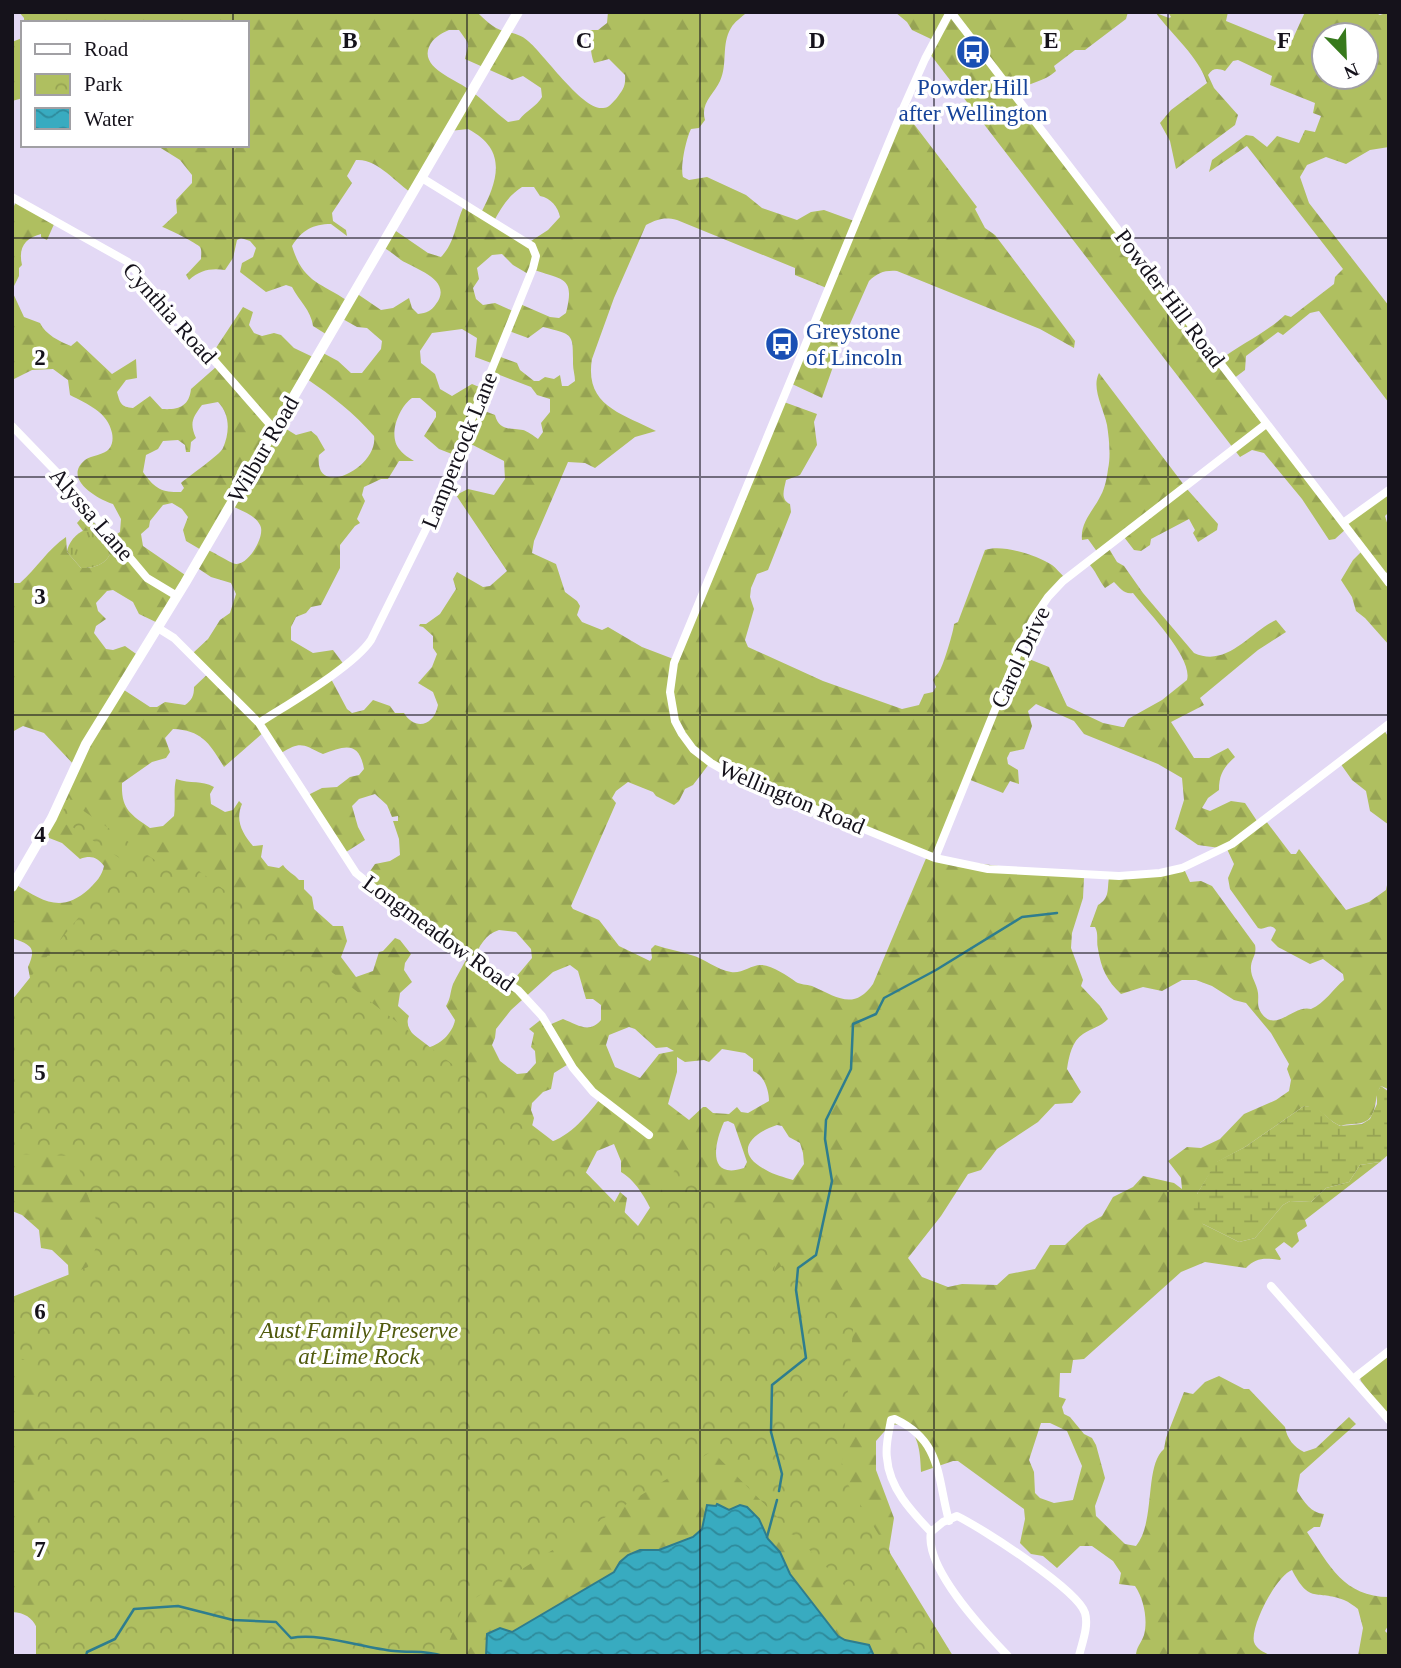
<svg xmlns="http://www.w3.org/2000/svg" width="1401" height="1668" viewBox="0 0 1401 1668" font-family="'Times New Roman',serif">
<style>
.grass{fill:url(#grass-tufts)}
.forest{fill:url(#forest-firs);fill-rule:evenodd}
.wetland{fill:url(#wetland-marsh)}
.park{fill:url(#park-crowns)}
.water{fill:url(#water-waves);stroke:#2e7d8e;stroke-width:2}
.lines{fill:none;stroke-linecap:round;stroke-linejoin:round}
.stream{stroke:#2e7d8e;stroke-width:2.5}
.street{stroke:#fff;stroke-width:8}
.secondary{stroke:#fff;stroke-width:10}
.grid{fill:none;stroke:#15121b;stroke-width:2;stroke-opacity:0.55}
.labels{text-anchor:middle;stroke-width:7;stroke-linejoin:round;paint-order:stroke}
.transit-label{font-size:23px;fill:#164399;stroke:#fff}
.street-label{font-size:23px;fill:#15121b;stroke:#fff}
.park-label{font-size:23px;font-style:italic;fill:#505a0d;stroke:#fff}
.grid-label{font-size:23px;text-anchor:middle;font-weight:bold;fill:#15121b;stroke:#fff;stroke-width:7;stroke-linejoin:round;paint-order:stroke}
</style>
<defs>
<pattern id="grass-tufts" width="24" height="20" patternUnits="userSpaceOnUse" patternTransform="scale(1.75)"><rect width="24" height="20" fill="#afbf60"/><path d="M3 7l-1-3M5 7V3M7 7l1-3M15 17l-1-3M17 17v-4M19 17l1-3" fill="none" stroke="#96a353"/></pattern>
<pattern id="forest-firs" width="22" height="20" patternUnits="userSpaceOnUse" patternTransform="scale(1.75)"><rect width="22" height="20" fill="#afbf60"/><path d="M5 1l3.5 6h-7zM16 11l3.5 6h-7z" fill="#96a353"/></pattern>
<pattern id="wetland-marsh" width="20" height="14" patternUnits="userSpaceOnUse" patternTransform="scale(1.75)"><rect width="20" height="14" fill="#afbf60"/><path d="M1 5h8M5 5V1M11 12h8M15 12V8" fill="none" stroke="#96a353"/></pattern>
<pattern id="park-crowns" width="20" height="18" patternUnits="userSpaceOnUse" patternTransform="scale(1.75)"><rect width="20" height="18" fill="#afbf60"/><path d="M2 6a3 3 0 1 1 6 0M12 15a3 3 0 1 1 6 0" fill="none" stroke="#96a353"/></pattern>
<pattern id="water-waves" width="16" height="10" patternUnits="userSpaceOnUse" patternTransform="scale(1.75)"><rect width="16" height="10" fill="#38abc0"/><path d="M0 5q4-4 8 0t8 0" fill="none" stroke="#2e8a9b"/></pattern>
</defs>
<rect width="100%" height="100%" fill="#e3d9f5"/>
<path class="grass" d="M85,530H93L111,550C109,563 94,569 81,568L67,552C68,543 76,533 85,530Z"/>
<path class="forest" d="M19,12H477C484,19 493,28 503,31C512,33 520,34 528,41C543,53 583,111 603,108C609,108 612,103 616,99C623,90 626,86 625,75L609,59L594,63C590,53 592,45 587,36L590,30H598L607,23L608,12H747C742,17 734,22 731,28C721,44 728,64 720,81C714,94 700,103 705,120L699,128L691,129C686,139 680,167 683,177L689,180L707,177L746,195L762,208L797,220L811,212L824,210L857,222L904,111L977,207L975,209L985,228L995,235L1075,341L1074,348L1040,329L897,271C885,270 877,273 869,281L841,344L822,398L792,384L829,289L795,275V268L677,220C664,217 658,219 646,225L614,298L592,359C584,406 623,414 656,431L635,437L595,468L585,463L568,462L534,541L532,553L556,564L565,592L577,601L580,606L577,615L582,622L602,630L608,627L642,647L676,660L784,402L817,414L814,422L817,445L800,475L786,480C784,490 780,499 790,504L791,512L770,565L768,570L757,574L751,588L750,597L754,609L745,640L748,647L823,681L902,709L919,705L924,694L933,692L936,687L933,680C935,676 938,674 940,670C943,666 954,630 954,624L958,622L985,550C1002,544 1037,555 1052,565C1056,568 1060,573 1064,577L1047,599L1019,655L1049,667L1067,706L1103,723L1122,727H1124L1128,719L1162,700L1187,680C1193,659 1151,615 1137,598L1133,593C1125,595 1120,588 1114,582L1105,588C1098,579 1096,571 1088,563L1098,553L1088,539L1082,540C1080,522 1094,510 1101,495C1105,488 1107,477 1108,469C1111,456 1109,438 1107,425C1104,409 1091,388 1099,373L1187,489L1218,524L1217,530L1198,542L1193,533L1195,530L1189,519L1151,539L1150,545L1141,551L1134,550L1124,537L1108,547L1117,562L1124,566L1143,593L1194,653C1227,668 1249,633 1276,620L1286,632L1258,650L1200,698L1204,705L1171,722L1194,758H1209L1228,748L1235,757C1224,767 1219,774 1219,790L1208,798L1202,808L1210,811L1231,801L1245,803L1259,824L1266,821L1291,854H1296L1299,849L1346,910L1369,902L1386,890L1389,875V1092L1388,1089L1381,1086C1373,1096 1379,1116 1364,1122C1357,1125 1348,1123 1341,1126C1324,1119 1324,1108 1304,1106L1245,1147L1217,1162L1197,1194L1203,1224L1239,1242L1255,1238L1283,1205L1290,1201L1311,1202L1326,1188L1349,1182L1360,1165L1380,1162L1305,1220L1307,1226L1297,1233L1299,1241L1292,1248L1284,1242L1275,1249L1281,1259L1280,1260C1266,1258 1256,1257 1246,1268L1205,1262L1181,1272L1084,1359L1073,1360L1071,1373H1060L1059,1397L1066,1399L1062,1407L1064,1414L1070,1417L1084,1434L1092,1438L1096,1445L1105,1478L1095,1506L1096,1516L1125,1544L1136,1546C1156,1522 1144,1466 1164,1449L1166,1438L1184,1392L1193,1394L1205,1382L1219,1376L1244,1389H1249L1285,1427C1287,1439 1294,1447 1304,1452L1316,1448L1349,1417L1356,1424L1300,1474L1297,1491C1304,1502 1311,1513 1324,1514L1320,1527H1314L1307,1532C1329,1565 1344,1597 1389,1597V1624L1385,1631L1389,1635V1656H1358L1363,1628L1358,1609C1354,1606 1349,1602 1344,1600C1316,1589 1310,1605 1292,1570C1277,1575 1250,1626 1254,1642C1256,1649 1264,1652 1271,1656H1136C1136,1647 1141,1644 1144,1635C1148,1620 1144,1599 1135,1586L1119,1584L1121,1573L1113,1561L1092,1546H1080L1057,1568L1043,1556L1031,1554L1020,1543L1025,1519L1024,1509L958,1461H953L921,1472C920,1454 920,1437 905,1424L890,1425L876,1441V1470L894,1518L889,1549L892,1560L946,1656H874L869,1645L845,1640L838,1636L790,1574L780,1552L768,1539L759,1519L747,1507L740,1505L729,1510L707,1506L702,1529L693,1537L659,1550H640L620,1562L614,1572L512,1632L500,1628L488,1633L486,1656H44C40,1635 38,1613 12,1612V1327L69,1281L68,1265L52,1250L41,1248L39,1230L22,1215L12,1211V997L26,1000L36,984L30,978L28,967C37,947 31,945 12,938V888L15,884C43,901 61,914 89,889C96,882 102,876 104,866C97,857 91,855 80,859L62,843L44,836L76,767L44,733L23,726L12,732V583H20C37,568 48,549 66,537L67,552L81,568C94,569 109,563 111,550L93,530L83,531L77,523L84,515L107,533L117,534L120,532L121,519L113,504C98,499 62,479 85,460C92,455 104,455 109,449C113,444 113,438 112,433C108,412 87,404 70,395L68,380L53,369L32,370L12,380V291L24,317L40,323C45,334 60,342 71,346L77,341L112,374L136,359L137,378L126,380L117,392C120,403 121,407 133,408L150,396L162,409C178,410 189,407 191,389L216,367L210,357L243,307L253,312L249,325L254,333L262,336L274,333L281,335L294,348L315,358L323,353L338,361L351,373H362L381,349L382,341L367,328L357,327L341,318L329,336L313,326C311,310 299,301 292,287L286,285L266,292L240,272L242,263L253,257L256,248L250,241L241,238L237,240L233,258L225,270C211,268 200,270 189,280L186,275L201,259C201,255 202,250 200,247C198,244 167,228 162,227L177,213L176,200L192,183V175L180,160L156,145H247V23H24V18ZM449,30H459C471,47 469,41 465,59L512,80L523,76L541,88L542,97C536,107 527,110 519,120L508,122C495,112 483,100 470,90C457,80 420,68 429,47C433,38 440,34 449,30ZM468,129C508,150 498,180 481,213L464,206C455,224 455,243 441,257L428,253L393,229L383,247C389,251 395,255 401,260C415,269 454,280 436,304C431,311 427,313 418,314L412,308L409,298L393,308L381,310L356,293L348,301C319,282 303,282 292,246C302,230 313,224 331,224L347,236L346,230L333,221L332,213L352,183L347,176L356,160C377,158 396,183 413,194L450,131ZM522,187H534L540,196C551,198 558,207 560,217L548,230L528,243L494,221C501,208 509,195 522,187ZM502,254L513,265L530,275L534,270C564,280 575,277 566,313L559,318L550,317L520,304L515,312L495,303L483,305L476,299L473,288L479,279L477,268L492,255ZM543,327C574,335 573,333 573,364C573,370 575,375 575,381L568,386H562L560,375L554,379L545,377L539,381H534L520,370L517,363L498,356L509,331L528,338ZM462,329L477,338L475,357L494,364L492,372L531,387L537,395L550,399V412L541,423L543,432L538,439C534,436 527,431 523,430C510,428 499,431 495,415L477,408L484,389L472,384L452,396L440,389L435,374L421,363L420,351L432,333ZM307,379C332,396 354,413 374,436C379,467 313,501 319,455L325,450L317,436L311,431L296,435L278,424ZM412,398H420L436,412V417L424,436L439,449L457,456L465,441L504,461L505,479L494,495L468,489L456,495L507,571L490,586L483,587L457,572L453,579L456,589L440,614L426,624H420L419,626L423,627L433,636V648L437,654L432,667L418,683L433,692L438,705C434,726 415,731 404,713H395L390,706L373,700L364,710L352,713L347,709L330,677L345,666L333,650L313,653L291,640V627L296,617L306,613L311,607L321,605L340,568V545L355,526L360,523L357,519L365,501L362,495L364,487L381,479H388L399,461H414C409,458 403,454 400,450C387,436 399,407 412,398ZM218,402C230,414 230,432 223,448C220,455 190,475 181,483L184,488L181,492C162,493 154,488 143,472L146,455L158,449L163,441L178,440L185,445L186,452H190L191,442L196,438C189,423 193,417 202,405ZM172,503L182,509L188,517L183,530L186,541L203,551L196,567L211,577L231,583L236,594L230,613L220,620L208,639L193,653L211,671L194,687C194,696 192,700 185,705L165,702L157,707H150L121,688L139,656L125,646L113,650L106,649L94,633L96,626L106,619L98,611L96,603L107,591L113,590L133,602L139,614L160,624L188,577L143,546L141,534L149,527L150,521L163,505ZM232,506C242,511 255,515 260,525C266,535 249,565 236,564C232,564 212,551 206,549ZM1036,704L1074,721L1084,734L1158,764L1182,778L1184,800L1175,829L1198,845L1227,849L1234,864L1228,878L1230,889L1258,928C1265,931 1270,922 1276,930L1271,940L1278,947L1310,964L1323,959L1343,974L1344,980C1333,989 1325,1003 1311,1009C1294,1004 1276,1033 1262,1014C1256,1005 1259,1002 1258,993C1257,983 1250,977 1251,966C1252,958 1257,954 1255,945L1212,886L1201,881L1190,882L1184,869L1109,877C1107,890 1110,898 1098,905L1090,927H1095C1099,934 1096,941 1098,949C1101,968 1107,981 1121,994L1143,987L1162,991L1182,980H1196L1212,986L1234,1000L1246,1003L1271,1033L1289,1064L1287,1069L1291,1080L1289,1091L1276,1100L1244,1114L1220,1139L1201,1148L1187,1147L1168,1161L1181,1178L1182,1189L1174,1183L1143,1176L1133,1187L1113,1197L1102,1216L1086,1225L1065,1245H1050L1035,1269L1009,1274L997,1285L962,1284L948,1287L922,1277L908,1258L941,1216L968,1174L981,1170L997,1149L1038,1122L1055,1104L1072,1103L1081,1092L1067,1069C1069,1056 1072,1041 1083,1034C1092,1028 1100,1027 1108,1019L1100,1006L1081,986L1083,980L1071,948L1072,933L1083,898L1084,877L936,858L968,779L1003,793L1010,781L1019,784L1018,770L1008,764L1007,758L1010,752L1024,749L1032,726L1028,711ZM173,729C202,730 210,744 224,767L264,732L281,753C301,741 302,744 323,754C344,746 359,740 364,769L359,775L350,777L337,787L322,788L308,795L343,854L365,840L358,827L352,806L359,799L375,794L387,805L392,817L398,816V821H393L399,839L400,855L390,861L375,864L366,877L467,958C462,967 457,976 453,984C450,992 451,998 446,1006L455,1020C453,1033 439,1046 426,1048C418,1038 403,1029 409,1016L398,1006L400,993L412,982L404,970L405,963L411,954L400,940L395,938L383,951L379,952L373,971L356,977L341,957L347,941L343,926H333L314,909L312,897L304,889V880H299C294,874 288,872 283,865L279,868L268,866L261,857L263,845L253,846C242,833 235,820 242,804L239,801L233,810L225,812L211,804L210,794L214,787C201,780 191,784 176,779C173,792 176,803 174,816L163,826L150,828C130,814 121,809 122,783L152,762L166,758L170,752L165,738ZM709,764L927,856L873,984C854,1011 837,997 812,986C806,984 801,985 796,982C788,976 773,966 762,965C752,964 742,974 731,972C717,970 704,958 691,955C679,951 667,949 655,945L651,949L652,958L650,961L619,946L599,920L573,909L571,906L616,803L612,798L616,791L628,782L653,792L656,796L674,805L679,801L685,789L693,785ZM499,930L516,932L531,949L532,958L511,983L473,960C479,947 485,934 499,930ZM570,965L578,971L586,999H593L601,1005V1020C589,1034 578,1025 563,1019L549,1025L543,1018L529,1029L534,1033L531,1047L535,1051L536,1063L527,1073L517,1074L500,1061L492,1045L495,1038L496,1029L511,1010L553,972ZM629,1027L635,1029L656,1048L667,1047L674,1051L659,1054L640,1078L615,1067L606,1045L609,1035ZM722,1049L745,1053L753,1059V1071C764,1075 769,1090 769,1101L748,1113L741,1112L737,1107L729,1114L713,1113L706,1107H703L689,1120L668,1104L677,1072V1057L685,1062L704,1060L709,1062ZM570,1063L600,1099C585,1118 567,1140 543,1144L531,1130L534,1118L531,1110L532,1103L543,1092L551,1089L554,1073ZM728,1121L734,1124L747,1162L744,1168C707,1180 714,1144 724,1122ZM777,1125L782,1126L789,1137L800,1143L803,1153L804,1164L793,1180C784,1177 774,1175 766,1170C733,1153 750,1134 777,1125ZM614,1144L621,1161V1172C638,1182 647,1202 656,1219L598,1250L624,1216L627,1198L620,1192L607,1216L581,1182L597,1151ZM1041,1423H1050L1067,1431L1082,1466L1073,1500L1054,1503L1040,1498L1035,1493L1034,1472L1029,1460Z
M895,12H1128L1126,19L1085,50H1075L1054,66L1056,71C1044,82 1028,83 1014,92L1219,361C1240,344 1265,334 1285,315L1291,317L1334,284L1335,277L1343,269L1247,146L1209,172L1212,160L1246,135L1253,136L1267,147L1277,136L1299,143L1305,130L1315,132L1321,116L1313,113L1315,103L1270,85L1272,76L1238,60L1233,61L1225,71C1217,68 1213,68 1208,75L1214,88L1238,115L1235,125L1176,169L1170,141L1160,123L1171,110L1207,83C1199,57 1172,35 1156,13L1169,18L1171,17L1168,12H1228L1226,21L1287,46L1290,45L1305,12H1374L1380,15L1389,12V147L1370,150L1346,164L1326,157L1307,165L1300,177L1309,203L1389,306V403L1319,311L1310,313L1283,335L1278,332L1246,356L1245,370L1233,379L1342,522L1389,489V512L1385,516L1389,529V571L1383,575L1389,583V645L1365,618L1356,611L1352,597L1341,580L1353,560L1363,550L1346,529L1335,539L1329,540L1302,499L1264,453L1252,450L1240,457L930,54L931,39L912,30L907,22ZM1324,35H1366V77H1324Z
M23,35V98L12,101V42L22,38Z
M16,202L55,222L47,240L41,237V234C25,238 18,248 22,265L19,268V276L12,290V210Z
M1384,730L1389,738V825L1370,811L1366,791L1352,780L1340,763Z
M1389,1349V1418L1361,1381L1359,1375Z"/>
<path class="wetland" d="M1381,1086L1389,1092V1154L1380,1162L1360,1165L1349,1182L1326,1188L1311,1202L1290,1201L1283,1205L1255,1238L1239,1242L1203,1224L1194,1211L1193,1202L1197,1194L1216,1162L1245,1147L1304,1106L1316,1107L1333,1122L1340,1126L1362,1124L1370,1119L1377,1104V1092Z"/>
<path class="park" d="M69,797L72,803L181,878L191,865L219,886L562,1148L638,1226L680,1162L777,1249L774,1272L790,1259L854,1318L841,1473L953,1656H914L712,1451L464,1605L443,1656H36V1366L17,1356L12,1337V1297L88,1267L101,1235L75,1156L12,1154V1000L124,861L71,826L62,823L57,825Z"/>
<path class="water" d="M717,1504L729,1510L740,1505L747,1507L759,1519L768,1539L780,1552L790,1574L838,1636L845,1640L869,1645L874,1656H486L487,1634L500,1628L512,1632L614,1572L620,1562L628,1555L640,1550H659L693,1537L702,1529L707,1505L716,1506Z"/>
<g class="lines">
<path class="stream" d="M779,1491L782,1474L771,1432L772,1385L806,1358L796,1290L798,1268L816,1255L832,1181L825,1139L826,1120L851,1069L853,1024L876,1014L884,998L936,970L1022,917L1057,913
M767,1537L777,1500
M86,1656L87,1652L115,1639L134,1609L178,1606L233,1620L276,1622L291,1638C320,1632 363,1648 394,1651C412,1653 425,1650 443,1656"/>
<path class="street" d="M950,12L925,59L901,113L674,663L670,692L675,721L682,734L693,749L711,763L734,776L935,858L988,869L1119,876L1160,873L1182,868L1232,844L1389,724
M951,12L1389,583
M12,197L128,262L274,429
M12,426L68,484L147,578L177,596
M1343,523L1389,490
M158,628L174,638L259,723L356,873L427,931L518,990L542,1016L573,1068L593,1092L649,1135
M259,723C288,704 353,667 371,640L430,521L533,268L536,256L532,246L422,178
M935,858L1024,638L1033,619L1048,597L1063,581L1266,424
M1271,1286L1389,1420
M1353,1379L1389,1351
M931,1532C912,1512 889,1488 887,1458C885,1446 889,1432 891,1420L895,1419C942,1441 937,1477 949,1521
M1008,1656C984,1631 924,1568 931,1532L943,1522L957,1516C982,1528 1078,1590 1085,1613C1089,1626 1082,1643 1079,1656"/>
<path class="secondary" d="M12,887L52,818L86,744L185,583L518,12"/>
</g>
<path class="grid" d="M233,12V23M467,12V1656M700,12V1656M934,12V1656M1168,12V1656M233,145V1656M12,238H1389M12,477H1389M12,715H1389M12,953H1389M12,1191H1389M12,1430H1389"/>
<defs>
<g id="bus-disc" transform="scale(1.75)"><circle r="9.5" fill="#1a4fb4" stroke="#fff"/><path d="M-5-6H5V4H4V6H2V4H-2V6H-4V4H-5ZM-3.5-4V0h7V-4ZM-3.5 1.2v1.5H-2V1.2ZM2 1.2v1.5H3.5V1.2Z" fill="#fff"/></g>
</defs>
<g fill-rule="evenodd">
<use href="#bus-disc" x="973" y="52"/>
<use href="#bus-disc" x="782" y="344"/>
</g>
<g class="labels">
<g class="transit-label">
<text x="973" y="95">Powder Hill<tspan x="973" dy="26">after Wellington</tspan></text>
<text x="806" y="339" text-anchor="start">Greystone<tspan x="806" dy="26">of Lincoln</tspan></text>
</g>
<g class="street-label">
<text transform="translate(1170 298) rotate(53)" y="8">Powder Hill Road</text>
<text transform="translate(170 313) rotate(48)" y="8">Cynthia Road</text>
<text transform="translate(263 449) rotate(-60)" y="8">Wilbur Road</text>
<text transform="translate(459 450) rotate(-68)" y="8">Lampercock Lane</text>
<text transform="translate(92 514) rotate(49)" y="8">Alyssa Lane</text>
<text transform="translate(1020 657) rotate(-65)" y="8">Carol Drive</text>
<text transform="translate(792 797) rotate(23)" y="8">Wellington Road</text>
<text transform="translate(439 933) rotate(36)" y="8">Longmeadow Road</text>
</g>
<g class="park-label">
<text x="359" y="1338">Aust Family Preserve<tspan x="359" dy="26">at Lime Rock</tspan></text>
</g>
</g>
<g class="grid-label">
<text x="350" y="48">B</text>
<text x="584" y="48">C</text>
<text x="817" y="48">D</text>
<text x="1051" y="48">E</text>
<text x="1284" y="48">F</text>
<text x="40" y="365">2</text>
<text x="40" y="604">3</text>
<text x="40" y="842">4</text>
<text x="40" y="1080">5</text>
<text x="40" y="1319">6</text>
<text x="40" y="1557">7</text>
</g>
<rect width="1401" height="1668" fill="none" stroke="#15121b" stroke-width="28"/>
<rect x="21" y="21" width="228" height="126" fill="#ffffff" stroke="#a1a0a4" stroke-width="2"/>
<rect x="35" y="44" width="35" height="10" fill="#ffffff" stroke="#a1a0a4" stroke-width="2"/>
<text x="84" y="56" font-size="21" fill="#15121b">Road</text>
<rect x="35" y="74" width="35" height="21" fill="url(#park-crowns)" stroke="#a1a0a4" stroke-width="2"/>
<text x="84" y="91" font-size="21" fill="#15121b">Park</text>
<rect x="35" y="108" width="35" height="21" fill="url(#water-waves)" stroke="#a1a0a4" stroke-width="2"/>
<text x="84" y="126" font-size="21" fill="#15121b">Water</text>
<g transform="translate(1345 56) rotate(157)"><circle r="33" fill="#ffffff" stroke="#a1a0a4" stroke-width="2"/>
<path d="M0-5L12 26L0 18L-12 26Z" fill="#377a1c"/>
<text y="-10" font-size="19" font-weight="bold" text-anchor="middle" fill="#15121b">N</text>
</g>
</svg>
